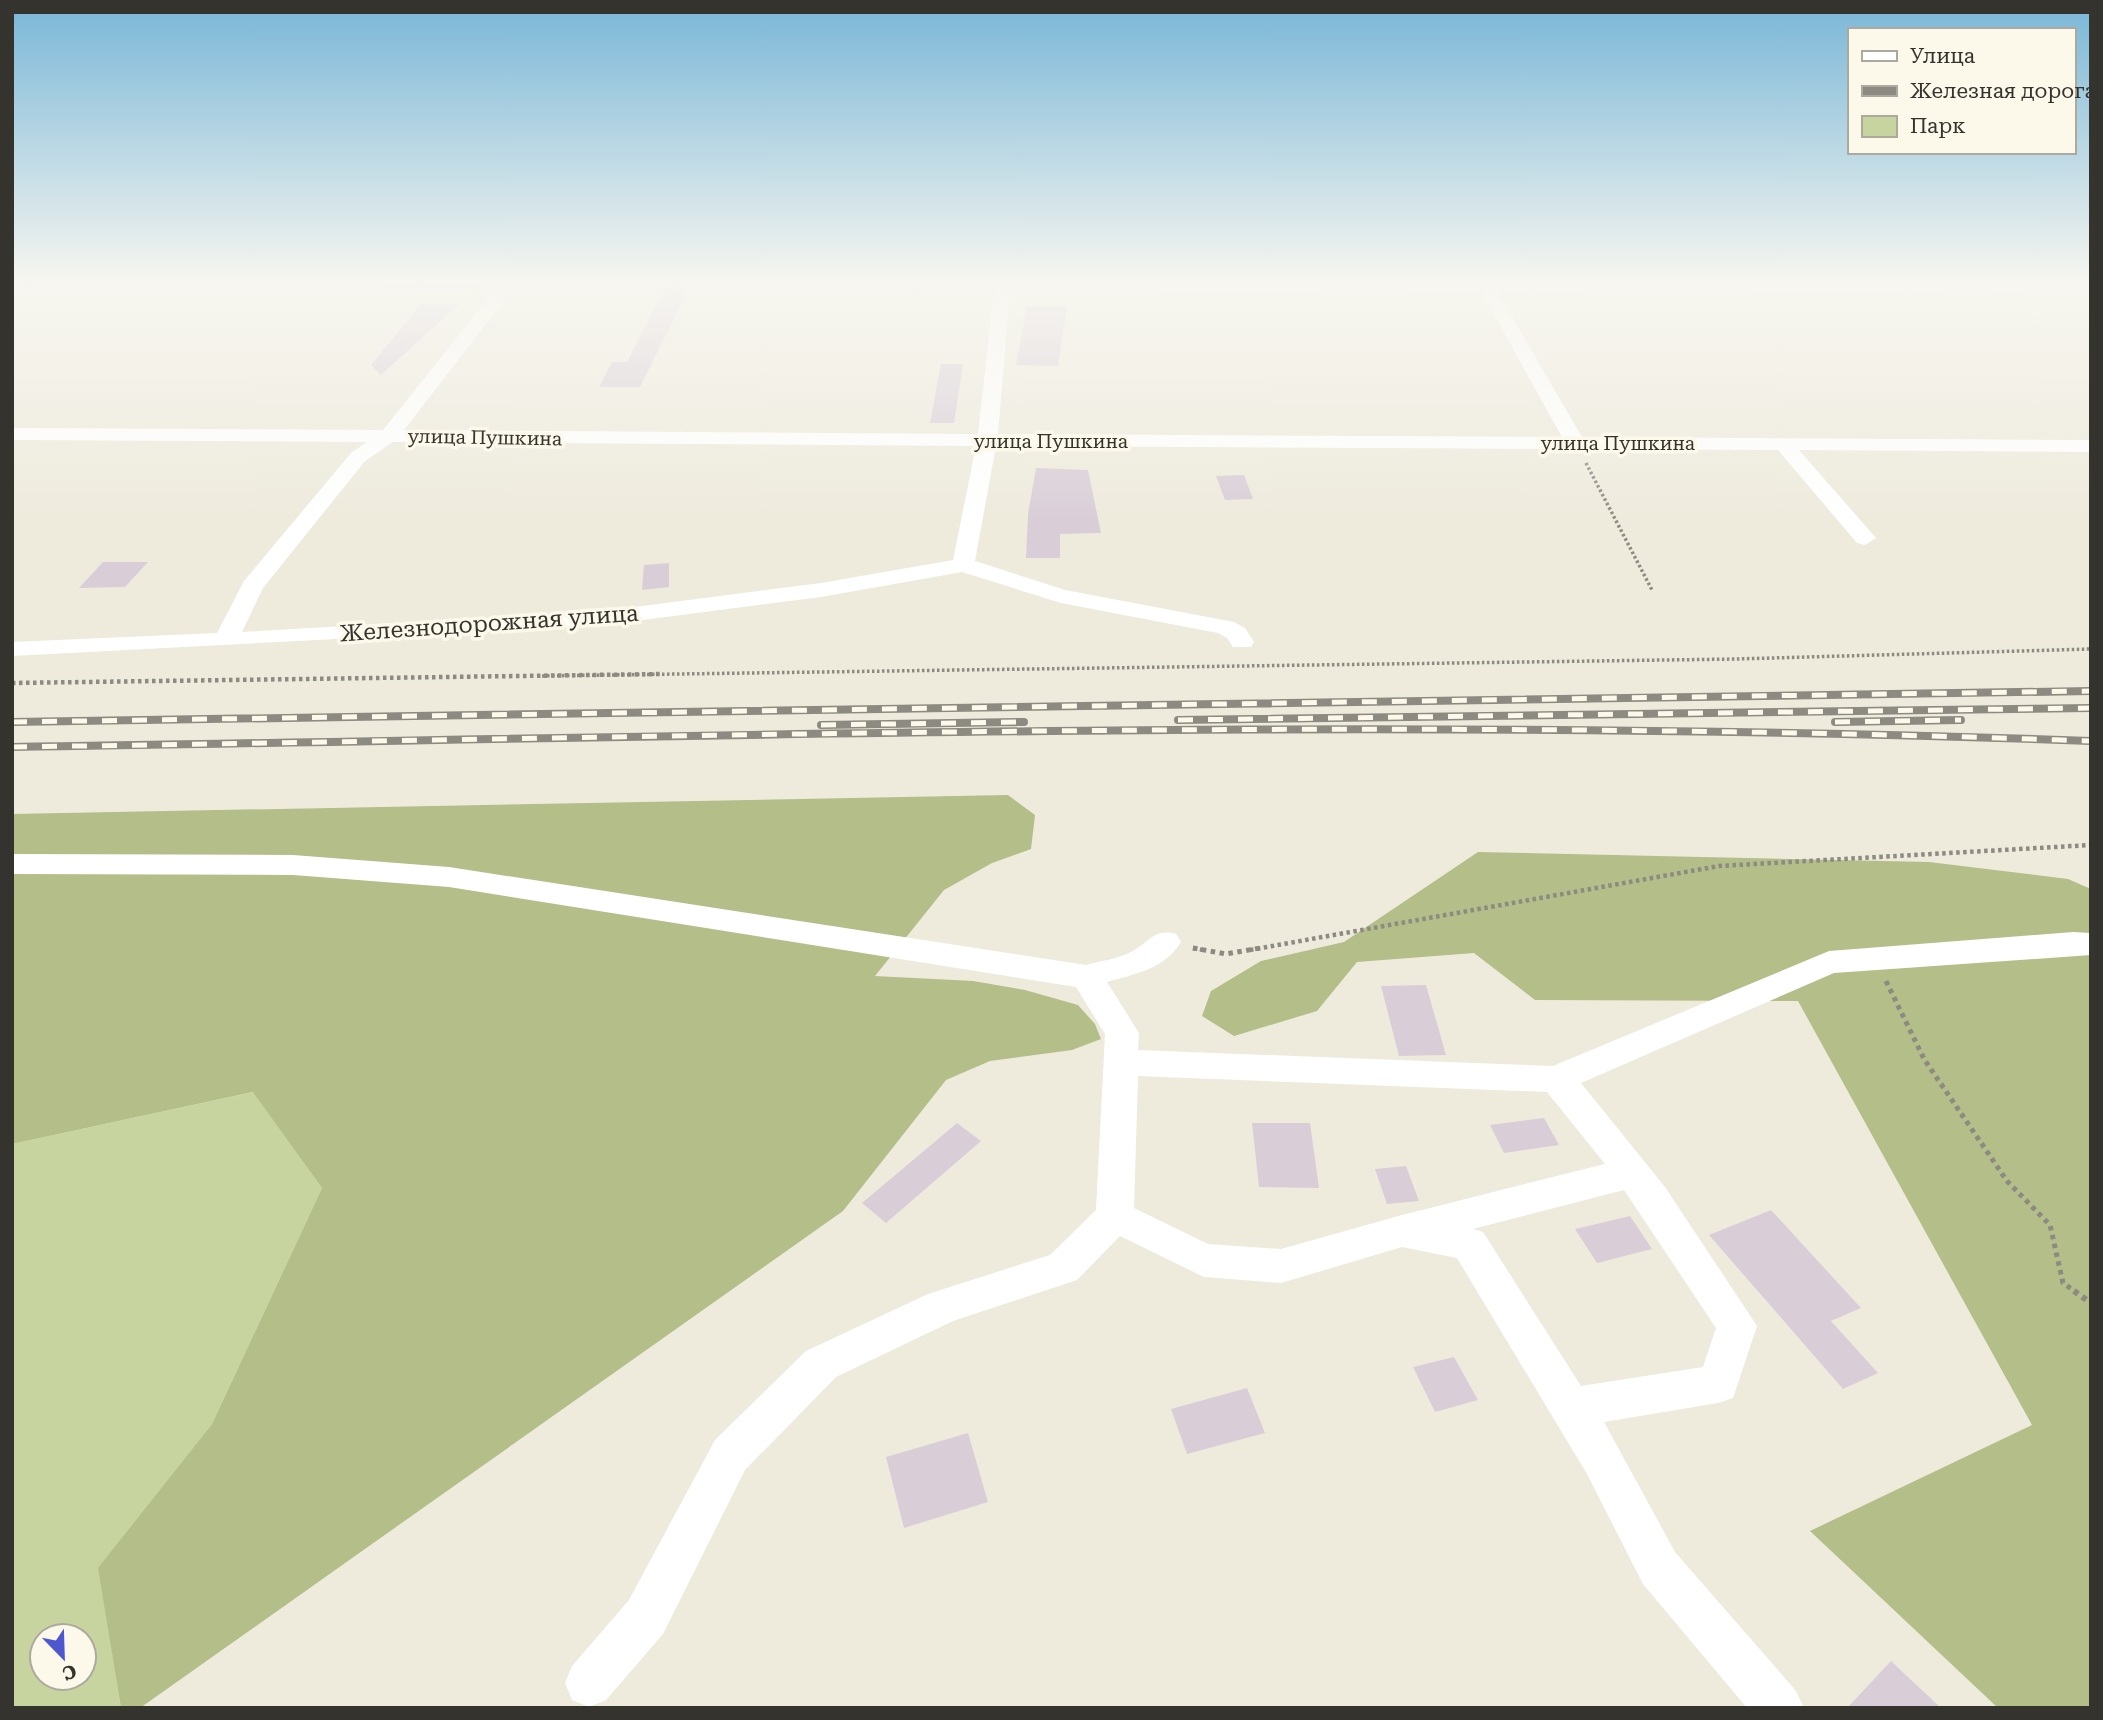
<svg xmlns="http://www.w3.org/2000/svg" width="2103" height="1720" viewBox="0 0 2103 1720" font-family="'Roboto Serif',serif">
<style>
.green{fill:#c8d49f;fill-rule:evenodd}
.forest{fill:#b3be89}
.building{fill:#d9ced8}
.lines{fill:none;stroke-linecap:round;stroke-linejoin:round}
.path-far4{stroke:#8c8a81;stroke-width:2.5;stroke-dasharray:2 2;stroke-linecap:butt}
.path-far3{stroke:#8c8a81;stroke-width:3.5;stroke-dasharray:2.5 2.5;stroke-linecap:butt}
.path-far2{stroke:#8c8a81;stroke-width:4.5;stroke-dasharray:3.5 3.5;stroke-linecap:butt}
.path-far1{stroke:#8c8a81;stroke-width:5;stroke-dasharray:4.5 4.5;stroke-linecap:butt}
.path{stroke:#8c8a81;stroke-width:6;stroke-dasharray:5 5;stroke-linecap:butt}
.minor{fill:#fff;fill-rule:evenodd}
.rail-casing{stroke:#8c8a81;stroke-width:8}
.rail{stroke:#fcf8ea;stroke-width:5;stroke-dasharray:15;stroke-linecap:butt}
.labels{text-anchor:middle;stroke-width:7;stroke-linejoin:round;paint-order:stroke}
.far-street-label{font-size:19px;fill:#34332e;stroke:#fcf8ea}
.street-label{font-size:23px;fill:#34332e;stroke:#fcf8ea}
</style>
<rect width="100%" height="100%" fill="#eeebdd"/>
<path class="green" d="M254,1092L322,1188L212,1424L99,1568L121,1708H12V1144ZM42,1636H84V1678H42Z"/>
<path class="forest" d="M1008,795L1035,815L1031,849L992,863L944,890L875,976L973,981L1025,990L1078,1005L1095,1024L1101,1039L1072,1050L990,1061L946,1080L843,1211L140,1708H121L98,1568L212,1424L322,1188L253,1092L12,1144V814Z
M1478,852L1929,862L2068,879L2091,889V1708H1998L1810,1531L2032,1425L1798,1001L1535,1000L1474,953L1357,962L1317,1011L1234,1036L1202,1016L1211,991L1261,961L1344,942Z"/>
<path class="building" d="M669,280H677L689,288L640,387H599L612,362H627Z
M421,304H459L381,375L371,365Z
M1027,306H1067L1058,366L1016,365Z
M941,364H963L954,423H930Z
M1036,468L1088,470L1101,533L1060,534V558H1026L1028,514Z
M1244,475L1253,499L1225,500L1216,476Z
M103,562H148L125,587L79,588Z
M669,563V587L642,590L644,565Z
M1426,985L1446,1055L1399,1056L1381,986Z
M1544,1118L1559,1145L1504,1153L1490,1125Z
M957,1123L981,1141L886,1223L862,1203Z
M1252,1123H1310L1319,1188L1259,1187Z
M1406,1166L1419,1201L1387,1204L1375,1169Z
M1771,1210L1861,1308L1831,1321L1878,1373L1843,1389L1709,1235Z
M1630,1216L1652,1249L1597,1263L1575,1229Z
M1454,1357L1478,1400L1435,1412L1413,1367Z
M1247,1388L1265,1433L1187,1454L1171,1409Z
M968,1433L988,1502L904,1528L886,1457Z
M1891,1661L1941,1708H1847Z"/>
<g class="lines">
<path class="path-far4" d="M12,285L118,283L478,287"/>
<path class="path-far3" d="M1586,463L1652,590
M537,676L1736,659L2091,649"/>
<path class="path-far2" d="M12,683L663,674
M1193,948L1203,950
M1250,950L1719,866L2091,845"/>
<path class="path-far1" d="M1193,948L1226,954L1260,948
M1886,981L1924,1059L2007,1181L2050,1225L2063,1283L2076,1292"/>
<path class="path" d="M2074,1291L2091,1303"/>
<path class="minor" d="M503,280H520L404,430L978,434L994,290L688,285L680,280L2091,283V293L1497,291L1582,437L2091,440V452L1799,450L1876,538L1865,545L1857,543L1778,450L996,446L975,561L1065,590L1234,622L1245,628L1254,642L1251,647H1233L1227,638L1218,633L1061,603L962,572L821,597L604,625L12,656V642L217,633L244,581L351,453L367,442L12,440V428L383,430ZM1010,290L1481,291L1562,437L998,434ZM393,442L976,446L953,560L821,583L604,611L242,632L263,588L365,461Z
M12,854L293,855L449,867L1086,965C1100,961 1117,959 1131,952C1149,943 1153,928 1176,934L1181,942C1165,969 1134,974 1107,982L1139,1033L1138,1050L1553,1066L1829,951L2073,932L2091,933V955L1834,973L1581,1083L1665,1187L1757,1326L1733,1398L1718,1403L1604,1422L1675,1552L1796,1691L1804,1708H1747L1643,1584L1587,1474L1457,1258L1402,1247L1281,1283L1204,1277L1120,1236L1077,1280L953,1321L836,1377L745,1470L663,1634L606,1700L589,1707L572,1700L565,1683L572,1666L629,1600L715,1440L806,1351L928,1294L1050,1255L1096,1210L1105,1034L1076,987L449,887L293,875L12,874ZM1138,1076L1547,1092L1605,1164L1402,1215L1281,1249L1208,1244L1134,1208ZM1624,1190L1716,1328L1703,1367L1581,1386L1483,1232L1473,1229Z"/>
<g class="rail-casing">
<path id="rail" d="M1178,720L2091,708
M12,722L2091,691
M1835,722L1961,720
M821,725L1024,722
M12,747C705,737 1399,716 2091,741"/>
</g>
<use href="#rail" class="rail"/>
</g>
<linearGradient id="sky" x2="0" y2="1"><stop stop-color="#78b6d7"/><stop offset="0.54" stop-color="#f7f6f0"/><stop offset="1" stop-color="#f7f6f0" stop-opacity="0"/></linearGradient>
<rect width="2103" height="521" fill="url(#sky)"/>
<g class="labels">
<g class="far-street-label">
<text transform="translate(485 437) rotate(1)" y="7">улица Пушкина</text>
<text x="1051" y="448">улица Пушкина</text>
<text x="1618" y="450">улица Пушкина</text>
</g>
<g class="street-label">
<text transform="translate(489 623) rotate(-4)" y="8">Железнодорожная улица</text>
</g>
</g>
<rect width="2103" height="1720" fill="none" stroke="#34332e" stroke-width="28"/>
<rect x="1848" y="28" width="228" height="126" fill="#fcf8ea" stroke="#aca99f" stroke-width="2"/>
<rect x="1862" y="51" width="35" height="10" fill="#ffffff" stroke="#aca99f" stroke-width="2"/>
<text x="1910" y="63" font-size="21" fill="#34332e">Улица</text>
<rect x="1862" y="86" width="35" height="10" fill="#8c8a81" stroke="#aca99f" stroke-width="2"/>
<text x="1910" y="98" font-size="21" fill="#34332e">Железная дорога</text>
<rect x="1862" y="116" width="35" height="21" fill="#c8d49f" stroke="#aca99f" stroke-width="2"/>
<text x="1910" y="133" font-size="21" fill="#34332e">Парк</text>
<g transform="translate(63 1657) rotate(157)"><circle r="33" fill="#fcf8ea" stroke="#aca99f" stroke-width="2"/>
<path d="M0-5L12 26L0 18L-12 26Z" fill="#4e58ce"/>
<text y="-10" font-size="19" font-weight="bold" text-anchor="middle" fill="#34332e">С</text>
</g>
</svg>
